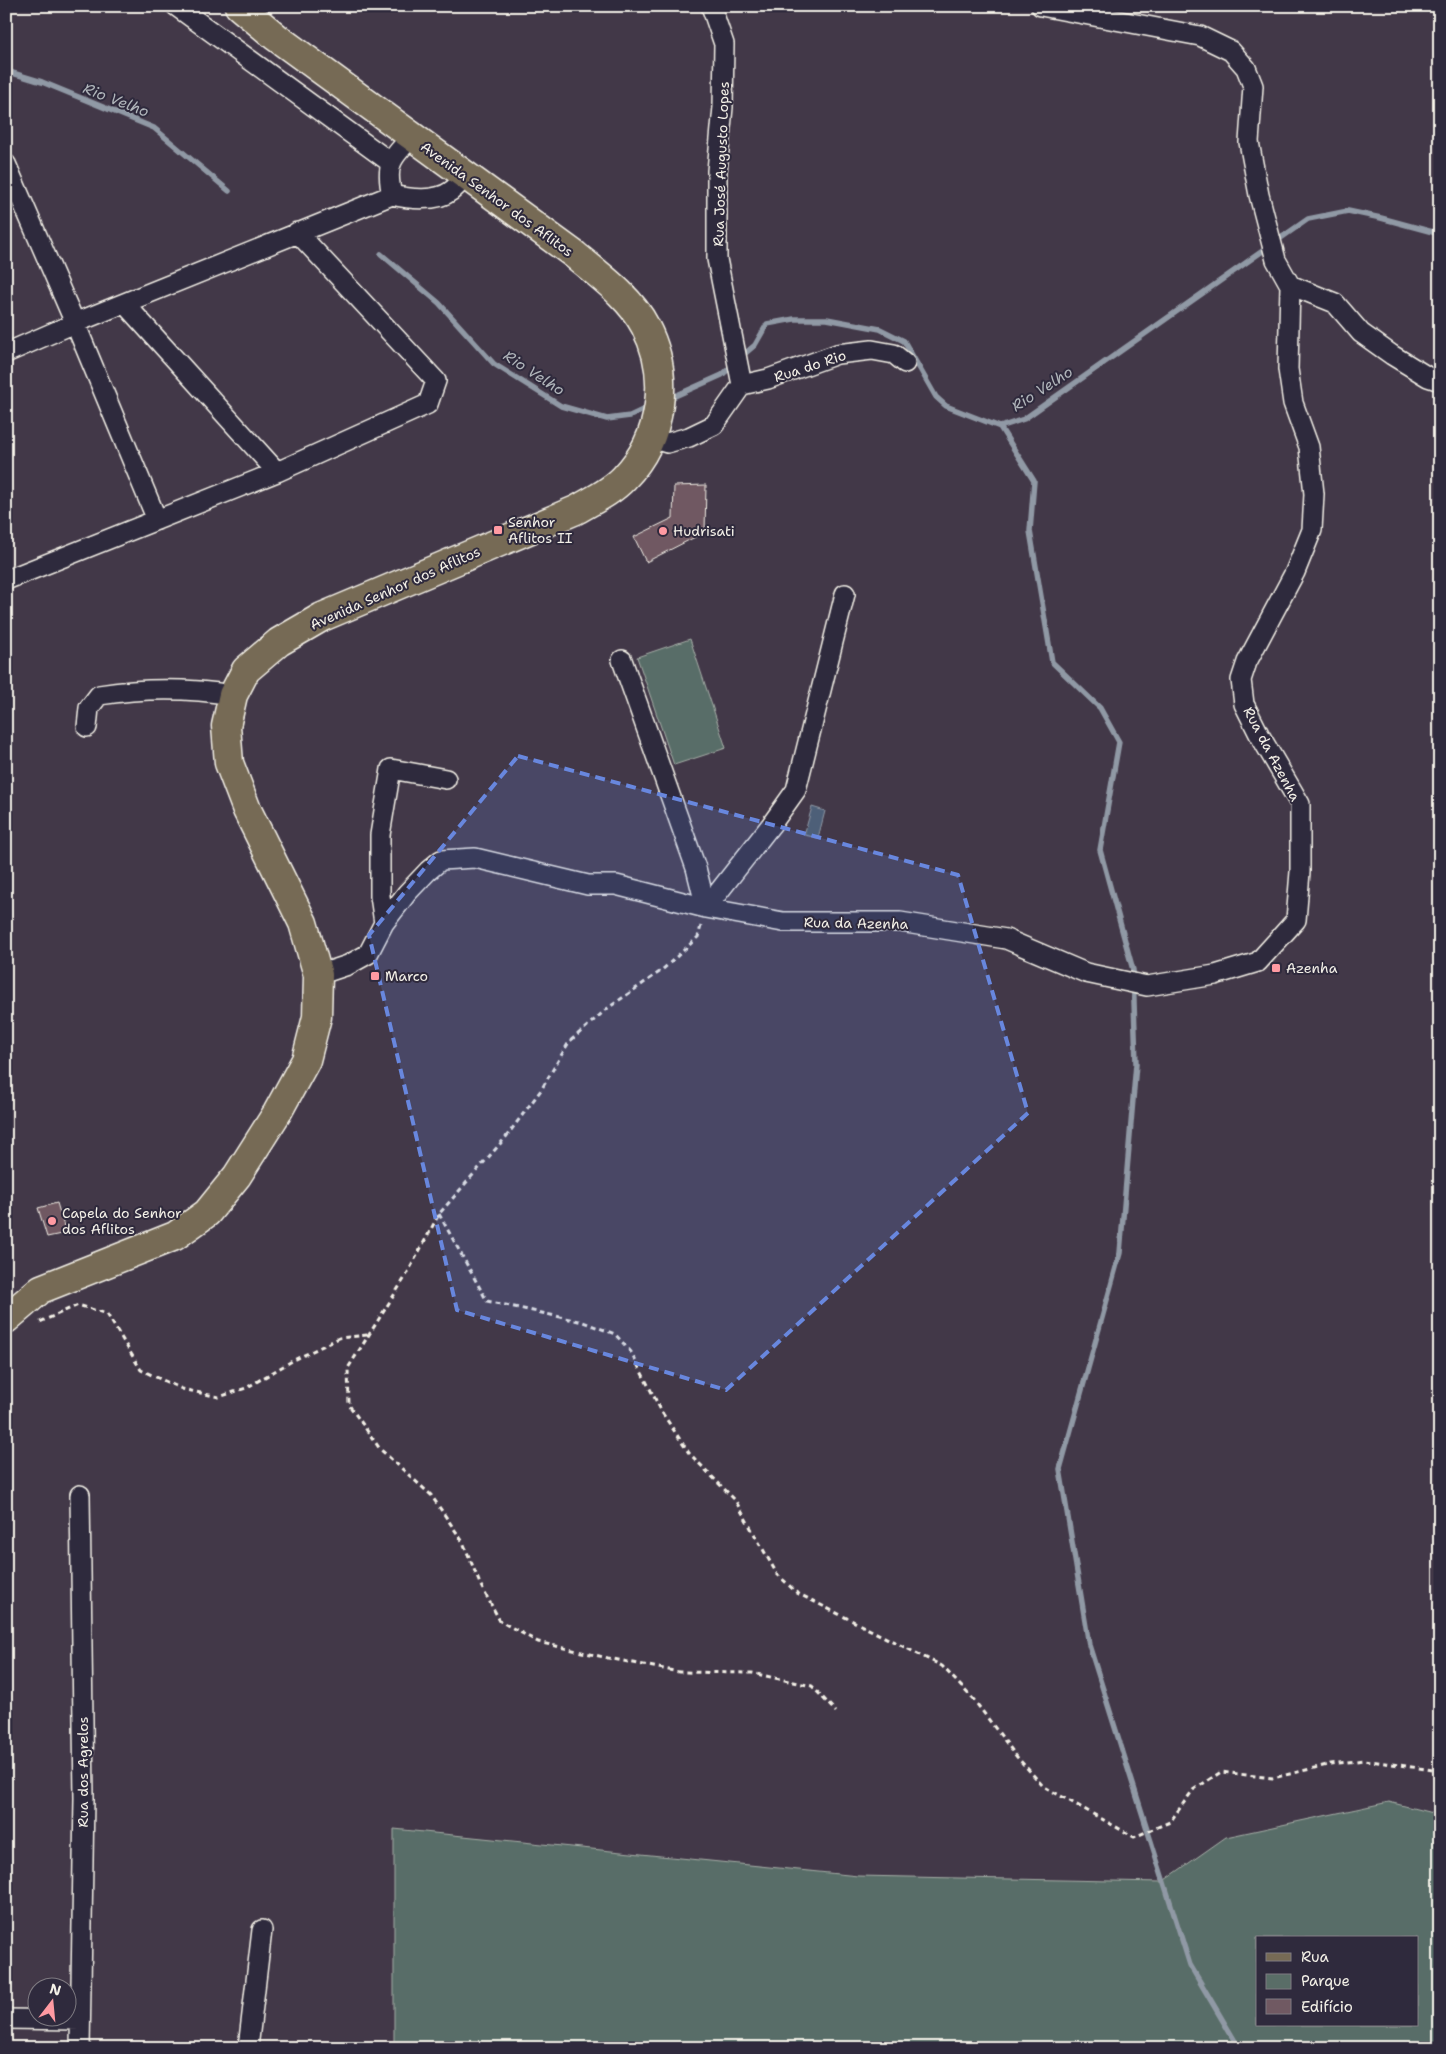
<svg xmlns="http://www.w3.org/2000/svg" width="1446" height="2054" viewBox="0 0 1446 2054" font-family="'Shantell Sans',sans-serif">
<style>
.green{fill:#596d67;stroke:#a6afa8;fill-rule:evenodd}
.water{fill:#4d5e78;stroke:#9099a5}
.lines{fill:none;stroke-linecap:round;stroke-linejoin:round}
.stream{stroke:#9099a5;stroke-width:5.5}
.building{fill:#705962;stroke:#f4f1e8}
.street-casing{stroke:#f4f1e8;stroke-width:22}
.primary-casing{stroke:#f4f1e8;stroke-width:31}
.path{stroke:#f4f1e8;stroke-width:3;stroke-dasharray:5 4;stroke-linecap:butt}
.street{stroke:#2f2a3d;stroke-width:19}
.primary{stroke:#766a55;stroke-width:28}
.marked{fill:#6887de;fill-opacity:0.2;stroke:#6887de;stroke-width:4;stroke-dasharray:10 6;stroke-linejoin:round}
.poi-dot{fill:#ff9aa2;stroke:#2f2a3d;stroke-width:2}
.labels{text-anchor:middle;stroke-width:4;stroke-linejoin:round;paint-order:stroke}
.street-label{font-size:14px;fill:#f4f1e8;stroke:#2f2a3d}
.poi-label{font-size:14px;fill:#f4f1e8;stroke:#2f2a3d;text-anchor:start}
.water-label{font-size:15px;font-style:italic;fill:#b1b6bb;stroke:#2f2a3d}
</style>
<rect width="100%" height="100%" fill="#423848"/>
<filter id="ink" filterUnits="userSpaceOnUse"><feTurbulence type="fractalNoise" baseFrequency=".02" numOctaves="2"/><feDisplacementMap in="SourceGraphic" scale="10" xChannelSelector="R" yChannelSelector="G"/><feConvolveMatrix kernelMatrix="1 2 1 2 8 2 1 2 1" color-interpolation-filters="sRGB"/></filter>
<g filter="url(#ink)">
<path class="green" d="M690,639L726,748L674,765L637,657Z
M1389,1802L1440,1815V2048H394V1829L858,1876L1162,1882L1226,1837ZM1257,1938H1417V2025H1257Z"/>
<path class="water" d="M812,807L825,811L818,838L804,835Z"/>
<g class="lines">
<path class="stream" d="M6,71L42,82L154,128L229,191
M381,254L439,303L494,364L561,406L607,419L630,416L651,406
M741,357L755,345L767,324L794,319H827L880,329L904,341L936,397L946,406L1000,427L1024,419L1308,219L1348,211L1381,218L1440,234
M666,400L722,375L735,363
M1000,427L1034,481L1030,531L1052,662L1100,708L1119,742L1100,850L1133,970L1136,1064L1120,1253L1060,1469L1089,1645L1190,1965L1239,2048"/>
</g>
<path class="building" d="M706,485L705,532L646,562L634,537L673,518L674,486Z
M57,1203L66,1233L47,1237L38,1208Z"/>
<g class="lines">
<g class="street-casing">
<path id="street" d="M176,6L390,162
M6,164L75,323L157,520
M392,195C385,165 391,158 412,137
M1290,285L1335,303L1361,333L1392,355L1428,377L1440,381
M125,304L277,472
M6,353L75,323L392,195C409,199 437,202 451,191C457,187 461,181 465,176
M742,385L768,379L837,354L872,350L894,354L905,363
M651,438L667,443L689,437L714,425L742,385L717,259V171L723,107L724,44L711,6
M6,580L277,472L428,404L436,381L297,232
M622,660L696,868L706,908
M87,727L89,708L99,695C143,688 188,688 233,695
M706,908L771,825L796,790L845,594
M384,923L380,896V835L391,769L446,779
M318,975L348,965L368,954L384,923L407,893L428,871L441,860L475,858L588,885H616L706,908L783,922H900L1006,939L1086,973L1147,986L1215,975L1258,962L1296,920L1300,872V804L1259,734L1244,704L1241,680L1247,662L1295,572L1312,530L1314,494L1309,447L1293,403L1288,369L1290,285L1276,260L1259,195L1249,142L1253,86L1246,68L1231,51L1200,36L1041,6
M80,1495L84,1798L80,2048
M6,2019L80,2020
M248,2048L262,1930"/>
</g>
<g class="primary-casing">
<path id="primary" d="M6,1319L41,1289L175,1236L207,1213L237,1176L277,1113L306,1060L317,1017L318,975L303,923L247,810L229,763L226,726L233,695L246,670L279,642L322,617L576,510C593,500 611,492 624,478C663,438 671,375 645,326C630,297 600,276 575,255L276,37L239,6"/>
</g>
<path class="path" d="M701,926L698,937L661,971L608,1008L569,1042L541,1090L506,1137L439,1214L406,1276L348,1368L349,1405L380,1449L431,1495L463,1542L480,1584L500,1621L538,1642L608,1658L679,1672L752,1673L812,1686L836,1712
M439,1214L487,1301L583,1322L615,1334L631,1352L663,1414L689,1453L735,1500L777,1574L797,1593L942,1666L974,1700L1017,1757L1043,1786L1134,1837L1170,1822L1193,1790L1221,1772L1273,1778L1331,1764L1364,1760L1440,1771
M40,1322L78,1305L107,1314L141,1370L182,1389L219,1397L246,1388L292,1361L339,1338L368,1335"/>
<use href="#street" class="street"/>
<use href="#primary" class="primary"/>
</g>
</g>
<path class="marked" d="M518,756L958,875L1028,1113L726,1390L457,1310L369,935Z"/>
<g class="poi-dot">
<rect x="493" y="525" width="10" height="10" rx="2.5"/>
<circle cx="663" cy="531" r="5"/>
<rect x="1271" y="963" width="10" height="10" rx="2.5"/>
<rect x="370" y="971" width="10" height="10" rx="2.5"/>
<circle cx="52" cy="1221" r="5"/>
</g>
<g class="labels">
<g class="street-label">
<text transform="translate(721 164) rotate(-88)" y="5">Rua José Augusto Lopes</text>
<text transform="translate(497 199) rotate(36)" y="5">Avenida Senhor dos Aflitos</text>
<text transform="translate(810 366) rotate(-18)" y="5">Rua do Rio</text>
<text transform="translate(395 588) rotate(-24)" y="5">Avenida Senhor dos Aflitos</text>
<text transform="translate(1272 754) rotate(62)" y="5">Rua da Azenha</text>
<text transform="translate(856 923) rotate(1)" y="5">Rua da Azenha</text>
<text transform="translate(83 1772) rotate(-90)" y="5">Rua dos Agrelos</text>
</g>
<g class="poi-label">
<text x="508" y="527">Senhor<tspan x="508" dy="16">Aflitos II</tspan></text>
<text x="673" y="536">Hudrisati</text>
<text x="1286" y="973">Azenha</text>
<text x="385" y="981">Marco</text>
<text x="62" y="1218">Capela do Senhor<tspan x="62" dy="16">dos Aflitos</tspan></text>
</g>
<g class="water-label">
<text transform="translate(116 100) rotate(21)" y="5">Rio Velho</text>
<text transform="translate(534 373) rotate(33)" y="5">Rio Velho</text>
<text transform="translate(1042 389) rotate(-33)" y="5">Rio Velho</text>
</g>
</g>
<rect width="1446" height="2054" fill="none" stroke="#2f2a3d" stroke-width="25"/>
<rect x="12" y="12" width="1421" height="2029" fill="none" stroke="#f4f1e8" stroke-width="2" filter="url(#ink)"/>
<rect x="1256" y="1936" width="162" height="90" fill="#2f2a3d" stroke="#7e7a81"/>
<rect x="1266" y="1953" width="25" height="8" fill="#766a55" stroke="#7e7a81"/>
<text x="1301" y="1962" font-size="15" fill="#f4f1e8">Rua</text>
<rect x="1266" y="1974" width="25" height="15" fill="#596d67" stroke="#7e7a81"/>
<text x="1301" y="1986" font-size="15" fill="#f4f1e8">Parque</text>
<rect x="1266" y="1999" width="25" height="15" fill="#705962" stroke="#7e7a81"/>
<text x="1301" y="2012" font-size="15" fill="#f4f1e8">Edifício</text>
<g transform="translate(52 2002) rotate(16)"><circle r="24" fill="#2f2a3d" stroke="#7e7a81"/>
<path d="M0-4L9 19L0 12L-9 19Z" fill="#ff9aa2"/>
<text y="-8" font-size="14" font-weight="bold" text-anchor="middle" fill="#f4f1e8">N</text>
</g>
</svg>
